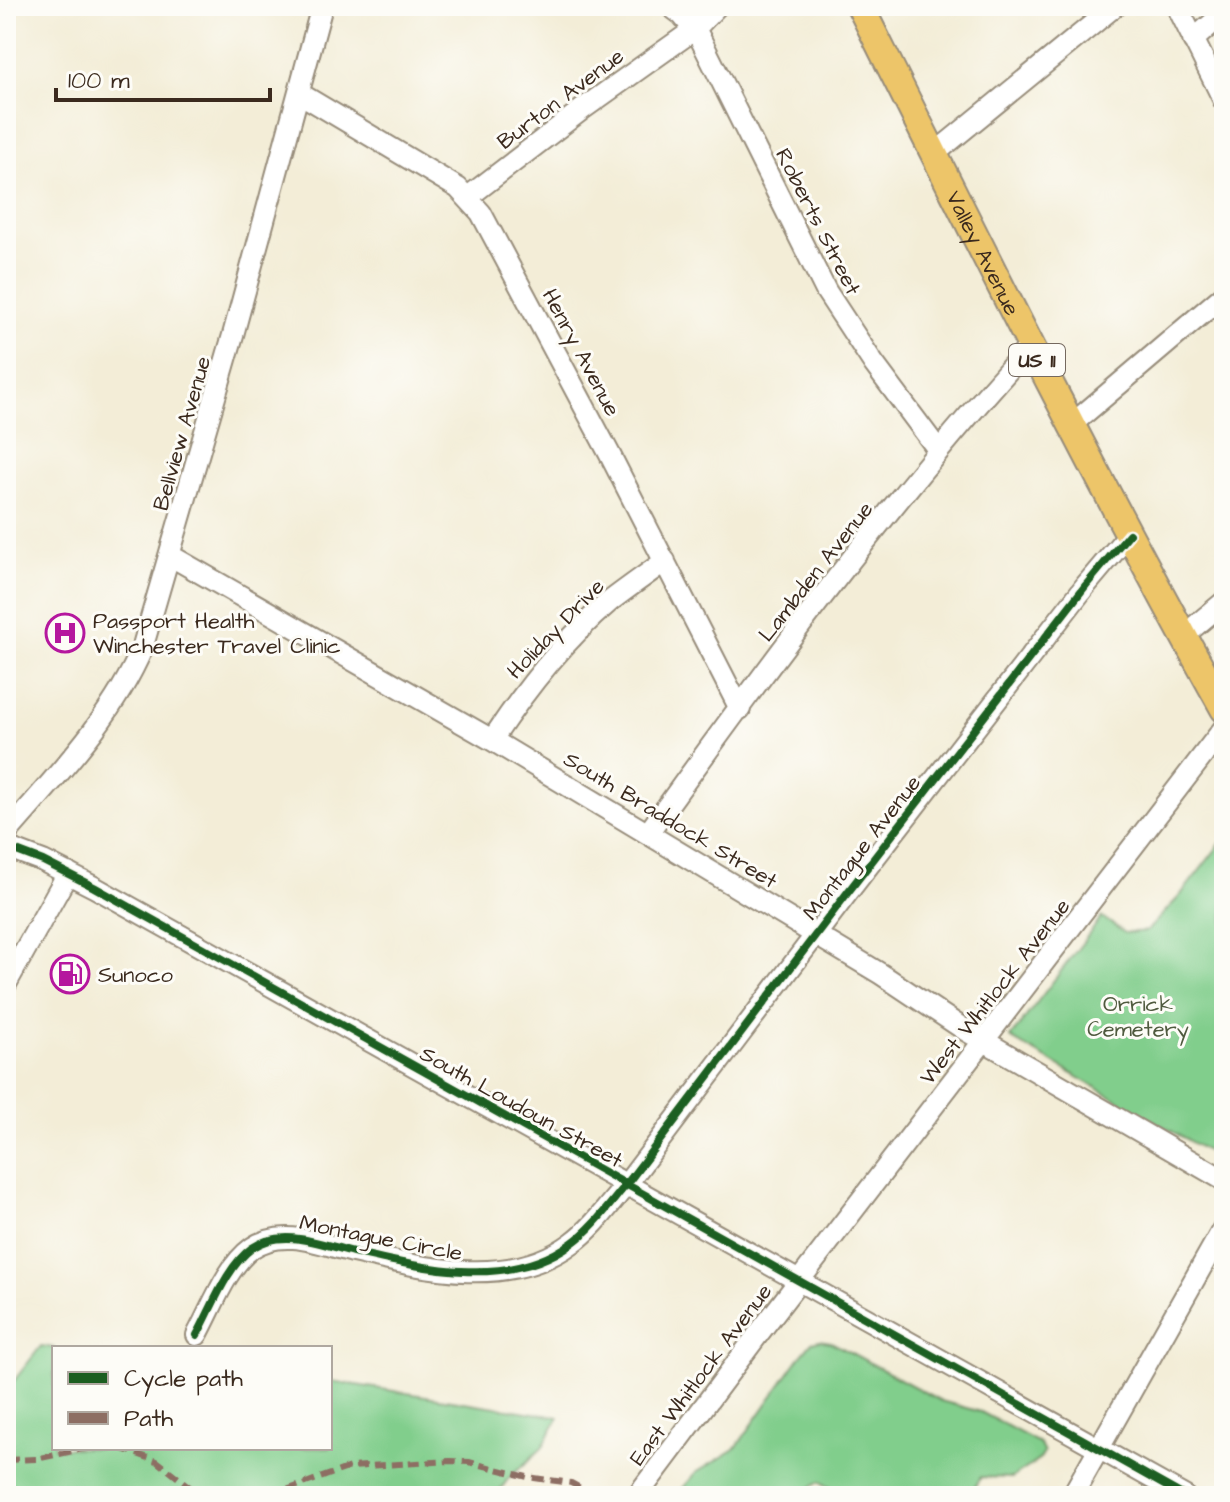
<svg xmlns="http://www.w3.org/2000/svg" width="1230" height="1502" viewBox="0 0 1230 1502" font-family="'Architects Daughter',sans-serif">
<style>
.green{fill:#81ce8c;stroke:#5e7c55;stroke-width:2}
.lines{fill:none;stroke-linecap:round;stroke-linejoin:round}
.minor-casing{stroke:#978c7a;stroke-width:24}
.major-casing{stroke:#978c7a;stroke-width:30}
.minor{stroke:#fff;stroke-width:20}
.major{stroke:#edc569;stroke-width:26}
.quiet{stroke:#8d6e63;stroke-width:6;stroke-dasharray:12 6;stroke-linecap:butt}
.cycleway-casing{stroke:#fdfcf7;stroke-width:13}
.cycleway{stroke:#1b5e20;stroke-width:8}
.labels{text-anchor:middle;stroke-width:6;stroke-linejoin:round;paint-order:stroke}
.shield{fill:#fdfcf7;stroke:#75695f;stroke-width:2}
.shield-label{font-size:20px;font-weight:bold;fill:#3b2a1e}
.street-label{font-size:22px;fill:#3b2a1e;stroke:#fdfcf7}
.poi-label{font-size:22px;fill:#3b2a1e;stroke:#fdfcf7;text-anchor:start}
.park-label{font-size:22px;fill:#505b3f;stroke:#fdfcf7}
</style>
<rect width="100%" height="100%" fill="#fdfcf7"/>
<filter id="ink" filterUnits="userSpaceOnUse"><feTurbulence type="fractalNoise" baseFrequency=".0125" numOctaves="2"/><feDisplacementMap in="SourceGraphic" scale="16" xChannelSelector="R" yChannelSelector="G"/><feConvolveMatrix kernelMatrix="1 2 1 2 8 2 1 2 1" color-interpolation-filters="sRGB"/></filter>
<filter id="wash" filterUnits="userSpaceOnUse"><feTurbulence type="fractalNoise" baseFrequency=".006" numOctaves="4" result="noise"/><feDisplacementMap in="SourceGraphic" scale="32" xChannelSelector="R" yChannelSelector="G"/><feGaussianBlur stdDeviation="1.8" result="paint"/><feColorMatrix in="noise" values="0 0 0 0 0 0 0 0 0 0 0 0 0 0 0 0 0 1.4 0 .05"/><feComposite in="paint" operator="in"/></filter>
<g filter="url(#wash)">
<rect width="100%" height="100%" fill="#f3edd7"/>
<path class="green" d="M1224,839V1161L1010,1038L1102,917L1125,933L1147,931L1179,897Z
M819,1340L831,1342L941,1401L981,1412L1039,1443L1044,1453L1040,1459L1012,1478L981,1477L969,1496H846L820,1482L795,1496H676L696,1473L735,1449L802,1354L812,1342Z
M41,1346L54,1348V1448H330V1381L559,1417L542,1448L508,1479L496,1496H24L6,1477V1391Z"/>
</g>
<g filter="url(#ink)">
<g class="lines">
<g class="minor-casing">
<path id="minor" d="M670,6L682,15L699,36L826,291L874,364L939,451
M1177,6L1224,101
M1193,40L1224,13
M299,93L458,188L481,213L609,453L740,709
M934,154L1115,6
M468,197L584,108L695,29L717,6
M1071,425L1224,295
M171,556L492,740L881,974L965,1030L1224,1180
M1183,636L1224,602
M492,740C525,690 563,641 609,602C627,588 646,575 665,561
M648,833C768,666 892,498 1030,346
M6,834C55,777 112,719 142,649L233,335L322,6
M6,847L43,861L94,887L1184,1496
M6,984L68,873
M197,1335C212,1308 226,1267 252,1248C283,1227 321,1244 353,1252C422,1268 509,1290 572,1243C593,1228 609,1205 626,1185L848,892L1086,585L1129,534
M637,1496L759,1333L1224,728
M1072,1496L1224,1227"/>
</g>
<g class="major-casing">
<g id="major">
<path id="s1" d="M860,6C978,242 1095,478 1224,709"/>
</g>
</g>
<use href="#minor" class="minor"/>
<use href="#major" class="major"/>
<path class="quiet" d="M120,1448L157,1461L201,1496
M6,1460L36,1459L87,1448
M270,1496L350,1467L450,1461L469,1462L527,1477L571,1483L595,1496"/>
<g class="cycleway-casing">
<path id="cycleway" d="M6,847L43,861L94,887L1184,1496
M197,1335C212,1308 226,1267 252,1248C283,1227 321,1244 353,1252C422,1268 509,1290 572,1243C593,1228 609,1205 626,1185L848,892L1086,585L1129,534"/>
</g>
<use href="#cycleway" class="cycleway"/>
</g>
</g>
<defs>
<g id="hospital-ring" transform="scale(2)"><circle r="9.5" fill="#fdfcf7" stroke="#b5179e" stroke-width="1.5"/><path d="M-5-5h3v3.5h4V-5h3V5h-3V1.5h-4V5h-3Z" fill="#b5179e"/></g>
<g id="fuel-ring" transform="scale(2)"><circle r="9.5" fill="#fdfcf7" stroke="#b5179e" stroke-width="1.5"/><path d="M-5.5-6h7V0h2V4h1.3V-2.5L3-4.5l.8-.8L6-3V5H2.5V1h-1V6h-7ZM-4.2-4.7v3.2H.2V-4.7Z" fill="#b5179e"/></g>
</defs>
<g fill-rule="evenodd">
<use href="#hospital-ring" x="65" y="633"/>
<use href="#fuel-ring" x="70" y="974"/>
</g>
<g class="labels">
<rect class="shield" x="1009" y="344" width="56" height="32" rx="6"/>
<g class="shield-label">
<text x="1037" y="367">US 11</text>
</g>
<g class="street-label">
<text transform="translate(560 98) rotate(-37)" y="8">Burton Avenue</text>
<text transform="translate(819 221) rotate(63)" y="8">Roberts Street</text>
<text dy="8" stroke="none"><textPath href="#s1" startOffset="276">Valley Avenue</textPath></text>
<text transform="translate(582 352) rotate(62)" y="8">Henry Avenue</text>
<text transform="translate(181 433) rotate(-74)" y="8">Bellview Avenue</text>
<text transform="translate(815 571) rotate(-52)" y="8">Lambden Avenue</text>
<text transform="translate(555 628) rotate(-46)" y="8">Holiday Drive</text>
<text transform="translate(671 819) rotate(31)" y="8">South Braddock Street</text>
<text transform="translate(861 847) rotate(-52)" y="8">Montague Avenue</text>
<text transform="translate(994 991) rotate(-52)" y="8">West Whitlock Avenue</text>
<text transform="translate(522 1106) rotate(29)" y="8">South Loudoun Street</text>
<text transform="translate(381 1237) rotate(11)" y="8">Montague Circle</text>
<text transform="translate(700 1374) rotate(-53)" y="8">East Whitlock Avenue</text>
</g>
<g class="poi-label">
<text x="93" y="628">Passport Health<tspan x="93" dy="25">Winchester Travel Clinic</tspan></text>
<text x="98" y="982">Sunoco</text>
</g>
<g class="park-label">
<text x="1138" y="1011">Orrick<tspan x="1138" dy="25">Cemetery</tspan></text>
</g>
</g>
<rect width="1230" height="1502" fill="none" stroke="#fdfcf7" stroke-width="32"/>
<rect x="52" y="1346" width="280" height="104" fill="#fdfcf7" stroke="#afa8a0" stroke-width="2"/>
<rect x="68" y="1372" width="40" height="12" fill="#1b5e20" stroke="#afa8a0" stroke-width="2"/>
<text x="124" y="1386" font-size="24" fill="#3b2a1e">Cycle path</text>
<rect x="68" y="1412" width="40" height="12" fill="#8d6e63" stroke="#afa8a0" stroke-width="2"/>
<text x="124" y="1426" font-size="24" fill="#3b2a1e">Path</text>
<path d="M56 88v12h214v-12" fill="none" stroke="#3b2a1e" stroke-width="4"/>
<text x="68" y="88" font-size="24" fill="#3b2a1e" stroke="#fdfcf7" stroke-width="6" paint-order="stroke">100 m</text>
</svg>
